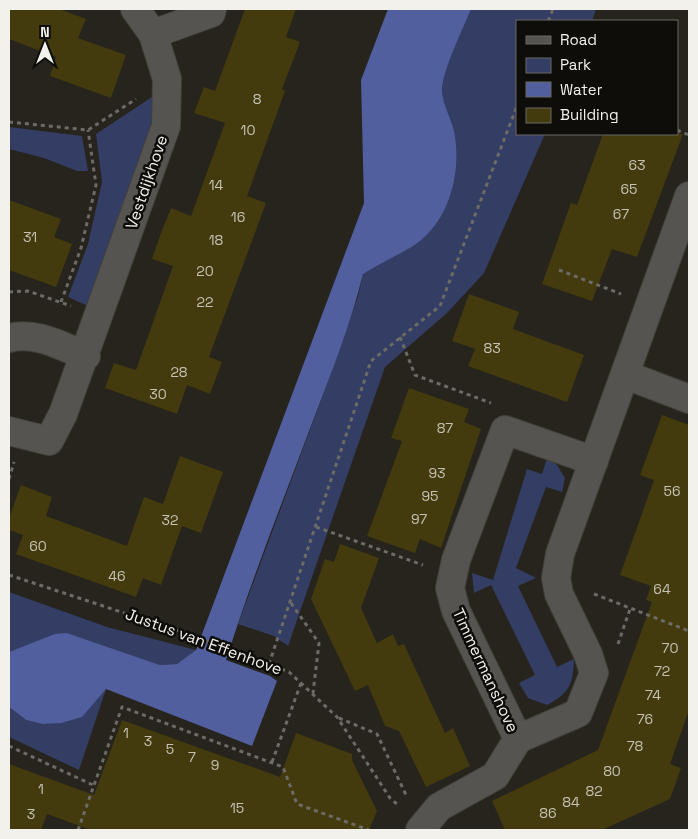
<svg xmlns="http://www.w3.org/2000/svg" width="698" height="839" viewBox="0 0 698 839" font-family="'Space Grotesk',sans-serif">
<style>
.green{fill:#343d64}
.water{fill:#515f9f}
.building{fill:#433a0d}
.lines{fill:none;stroke-linecap:round;stroke-linejoin:round}
.minor-casing{stroke:#43413a;stroke-width:30}
.path{stroke:#6d6b65;stroke-width:3;stroke-dasharray:4 4;stroke-linecap:butt}
.minor{stroke:#555450;stroke-width:28}
.labels{text-anchor:middle;stroke-width:5;stroke-linejoin:round;paint-order:stroke}
.number-label{font-size:14px;fill:#c6c3b4}
.street-label{font-size:16px;fill:#f2f1ec;stroke:#0e0d0a}
</style>
<rect width="100%" height="100%" fill="#26241d"/>
<path class="green" d="M471,9H596L592,21H517V134H545L484,273L447,313L385,367L288,646L274,636L238,624L331,373L358,296L363,274L377,265L454,131C449,119 442,104 442,90C443,68 462,30 471,9Z
M155,95L153,128L88,306L68,297L88,244L102,182L96,134Z
M9,127L82,136L88,171H77L44,158L9,149Z
M547,458L557,465L565,478L562,492L546,487L516,568L536,578L518,586L557,667L574,659C573,684 570,693 547,705L528,698L519,683L535,675L491,585L474,593L472,573L493,580L527,469L542,474Z
M9,592L107,627L196,650L177,664L160,665L67,633L9,652Z
M106,689L79,770L9,737V707L26,720L42,724L94,701Z"/>
<path class="water" d="M388,9H471C463,29 442,71 442,91C443,106 451,118 454,131C462,171 450,220 416,244C399,255 380,263 363,274C351,323 332,371 314,418C284,498 252,578 226,660L270,676L277,681L252,746L106,689L82,717L61,723L42,724L26,720L9,707V652L55,634L67,633L160,665L177,664L196,650L364,203L361,80Z"/>
<path class="building" d="M9,9H59L86,19L78,38L126,55L111,98L50,76L56,57L9,39Z
M245,9H296L286,37L300,42L282,89L285,91L247,196L266,203L209,357L222,362L210,394L187,385L177,414L105,388L114,363L136,370L173,266L152,259L161,233L171,208L191,216L225,123L194,113L204,87L215,91Z
M603,134H683L637,257L612,249L592,301L542,284L571,203L577,205Z
M9,200L61,219L54,237L72,244L56,287L9,270Z
M469,294L519,312L513,329L584,355L567,402L468,366L475,349L452,341Z
M409,388L469,409L464,422L481,429L441,548L420,539L415,553L367,536L402,441L391,438Z
M662,415L689,425V710L670,764L681,768L670,799L602,830H505L492,801L598,750L652,602L646,600L651,586L620,575L654,480L640,475Z
M180,456L223,472L201,533L182,526L161,585L143,578L136,597L16,554L23,535L9,530V518L21,485L52,497L46,516L127,546L144,497L163,504Z
M340,544L379,558L361,608L377,643L393,634L398,646L404,644L445,733L453,728L470,766L426,787L399,731L385,726L368,685L355,691L311,599L325,559L334,562Z
M122,720L280,777L296,733L352,754V760L377,811L369,830H91L47,814L41,830H9V764L94,795Z"/>
<g class="lines">
<g class="minor-casing">
<path id="minor" d="M153,34L211,13L212,9
M9,338C36,331 61,346 86,356
M626,375L689,399
M9,431L49,441L63,414L166,126L167,79L153,34L135,9
M594,461L505,430L456,560L450,588L456,611L518,739L578,713L594,673L588,654L559,594L556,578L560,554L689,196
M420,830L439,807L495,776L518,739"/>
</g>
<path class="path" d="M548,21L553,9
M9,122L88,130L136,99
M677,130L689,135
M559,270L621,294
M9,292L28,291L71,306
M61,302L81,248L96,185L88,130
M400,337L415,375L491,403
M9,479L14,462
M316,527L423,565
M9,575L185,633L289,672L337,717L390,798L399,806
M594,594L689,631
M291,603L319,643L313,693
M618,644L630,609
M269,664L371,361L440,306L517,106
M339,718L377,734L407,797
M9,746L93,785
M272,762L301,683
M78,830L122,707L283,767L297,804L369,830"/>
<use href="#minor" class="minor"/>
</g>
<g class="labels">
<g class="number-label">
<text x="257" y="104">8</text>
<text x="248" y="135">10</text>
<text x="637" y="170">63</text>
<text x="216" y="190">14</text>
<text x="629" y="194">65</text>
<text x="621" y="219">67</text>
<text x="238" y="222">16</text>
<text x="30" y="242">31</text>
<text x="216" y="245">18</text>
<text x="205" y="276">20</text>
<text x="205" y="307">22</text>
<text x="492" y="353">83</text>
<text x="179" y="377">28</text>
<text x="158" y="399">30</text>
<text x="445" y="433">87</text>
<text x="437" y="478">93</text>
<text x="672" y="496">56</text>
<text x="430" y="501">95</text>
<text x="419" y="524">97</text>
<text x="170" y="525">32</text>
<text x="38" y="551">60</text>
<text x="117" y="581">46</text>
<text x="662" y="594">64</text>
<text x="670" y="653">70</text>
<text x="662" y="676">72</text>
<text x="653" y="700">74</text>
<text x="645" y="724">76</text>
<text x="126" y="738">1</text>
<text x="148" y="746">3</text>
<text x="635" y="751">78</text>
<text x="170" y="754">5</text>
<text x="192" y="762">7</text>
<text x="215" y="770">9</text>
<text x="612" y="776">80</text>
<text x="41" y="794">1</text>
<text x="594" y="796">82</text>
<text x="571" y="807">84</text>
<text x="237" y="813">15</text>
<text x="548" y="818">86</text>
<text x="31" y="819">3</text>
</g>
<g class="street-label">
<text transform="translate(146 182) rotate(-71)" y="6">Vestdijkhove</text>
<text transform="translate(204 641) rotate(20)" y="6">Justus van Effenhove</text>
<text transform="translate(486 670) rotate(65)" y="6">Timmermanshove</text>
</g>
</g>
<rect width="698" height="839" fill="none" stroke="#f2f1ec" stroke-width="20"/>
<rect x="516" y="20" width="162" height="115" fill="#0e0d0a" stroke="#696864"/>
<rect x="526" y="36" width="25" height="8" fill="#555450" stroke="#696864"/>
<text x="560" y="45" font-size="15" fill="#f2f1ec">Road</text>
<rect x="526" y="58" width="25" height="15" fill="#343d64" stroke="#696864"/>
<text x="560" y="70" font-size="15" fill="#f2f1ec">Park</text>
<rect x="526" y="82" width="25" height="15" fill="#515f9f" stroke="#696864"/>
<text x="560" y="95" font-size="15" fill="#f2f1ec">Water</text>
<rect x="526" y="108" width="25" height="15" fill="#433a0d" stroke="#696864"/>
<text x="560" y="120" font-size="15" fill="#f2f1ec">Building</text>
<g transform="translate(45 45)" stroke="#0e0d0a" stroke-width="4" paint-order="stroke">
<path d="M0-4L9 19L0 12L-9 19Z" fill="#f2f1ec"/>
<text y="-8" font-size="14" font-weight="bold" text-anchor="middle" fill="#f2f1ec">N</text>
</g>
</svg>
